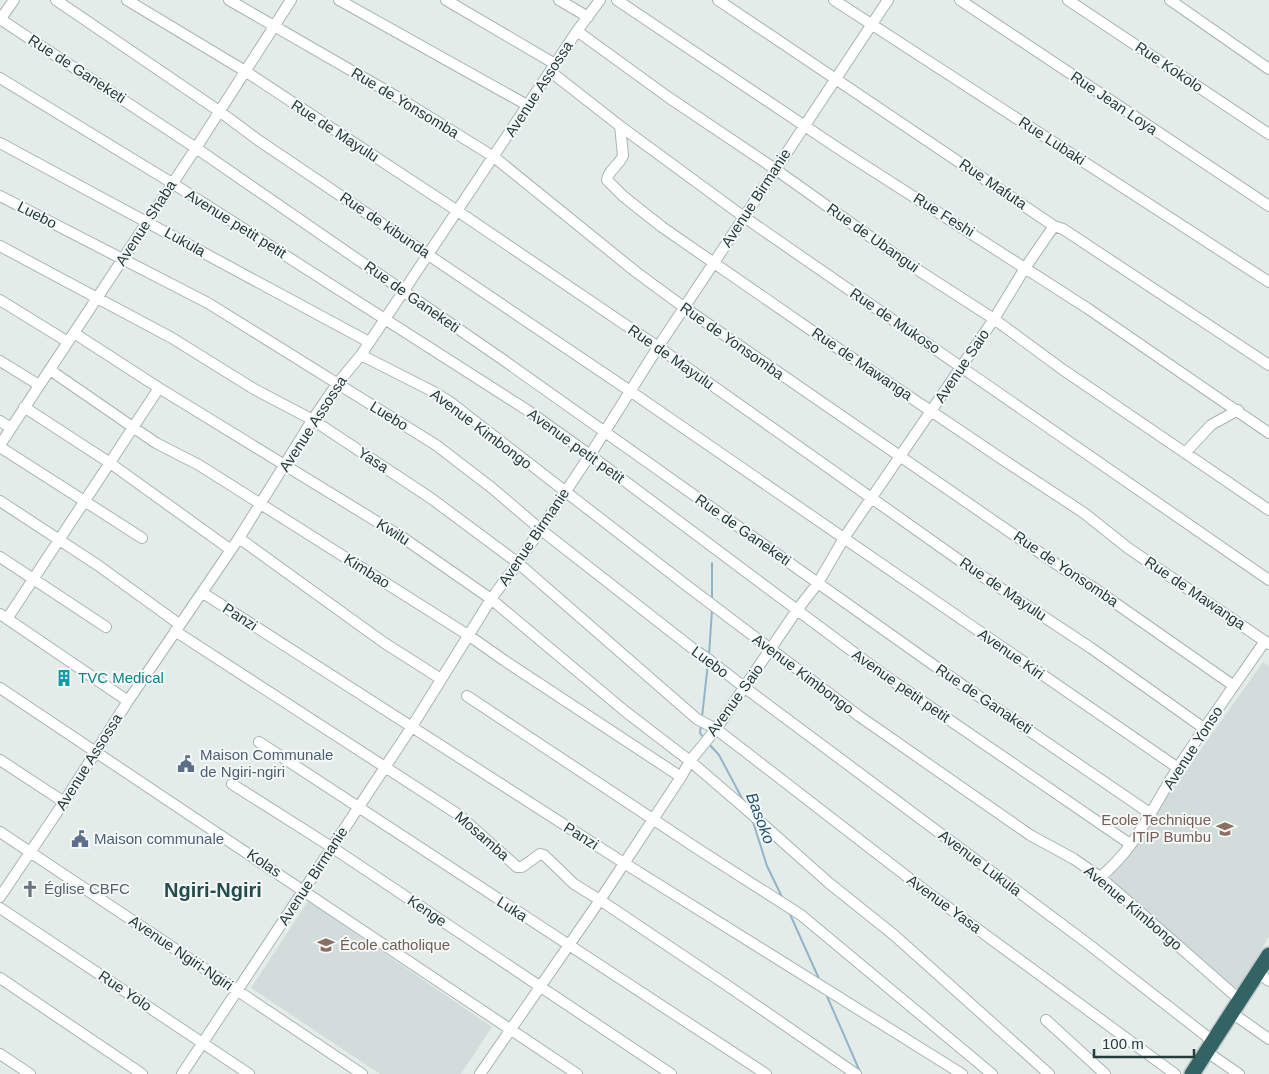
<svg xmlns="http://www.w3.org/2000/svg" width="1269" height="1074" viewBox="0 0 1269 1074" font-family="Helvetica,sans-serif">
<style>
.built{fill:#d2dcda}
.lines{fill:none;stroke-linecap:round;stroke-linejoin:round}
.stream{stroke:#91b4cb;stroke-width:2}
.minor-casing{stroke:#a7b4b2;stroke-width:12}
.highway-casing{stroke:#c2c8c8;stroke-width:18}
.minor{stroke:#fff;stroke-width:10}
.highway{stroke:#346365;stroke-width:15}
.labels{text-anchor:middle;stroke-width:4;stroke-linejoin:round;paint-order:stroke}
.street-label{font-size:15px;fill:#253c3b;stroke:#f4f9f8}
.culture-label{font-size:15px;fill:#0d838f;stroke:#f4f9f8;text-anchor:start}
.service-label{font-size:15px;fill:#4e5e75;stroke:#f4f9f8;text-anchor:start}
.education-label{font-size:15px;fill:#785e54;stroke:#f4f9f8;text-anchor:end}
.worship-label{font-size:15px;fill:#5b616d;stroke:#f4f9f8;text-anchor:start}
.water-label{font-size:16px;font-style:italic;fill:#255272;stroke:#f4f9f8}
.district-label{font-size:20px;font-weight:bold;fill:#234c4c;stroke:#f4f9f8}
</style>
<rect width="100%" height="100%" fill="#e4ecea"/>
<path class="built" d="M1263,662L1269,666V936L1238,990L1108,880Z
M308,901L492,1027L461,1074H380L251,988Z"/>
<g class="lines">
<path class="stream" d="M712,601V563
M709,655L712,610
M702,717L708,663
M701,725L700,733L704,738
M709,744L719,755L744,802
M753,822L767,866L783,899
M789,912L820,981
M826,994L861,1074"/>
<g class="minor-casing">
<path id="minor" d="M56,0L219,111L258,140L630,391L1178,768
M127,0L245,71L456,210L658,347L976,572L1091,648L1205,729
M229,0L399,98L494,157L636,272L685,308L1065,570L1091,586L1234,686
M339,0L527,105
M446,0L555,64
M559,0L588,17
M617,0L836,147L1087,308L1269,433
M718,0L1054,226L1063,229L1269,365
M834,0L1269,282
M960,0L1269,206
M1068,0L1269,134
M1170,0L1269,69
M0,19L196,148L502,359L942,671L1151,814
M0,20L14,0
M577,31L668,97L775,169L907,263L994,319L1062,369L1269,510
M551,72L620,126L744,217L1269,580
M0,78L172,183L527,410L590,455L884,675L1130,844
M620,126L623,155C620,165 608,170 607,180L623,196L662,227L821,337L1005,461L1084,513L1128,548L1269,644
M0,143L369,342
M0,196L208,303L436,445L492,488L540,529L692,648L708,659L744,687L1087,943L1214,1042
M0,246L172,338L254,389L313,420L432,499L518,563L697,719L716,729L927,892L1175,1074
M0,300L68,342
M74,333L159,388L402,537L491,599L626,712L690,761L747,810L829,883L894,935L1049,1074
M361,355L434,392L450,402L686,585L859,716L1030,835L1074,859L1100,877L1240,1000
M0,361L39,385
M50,370L156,443L199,465L468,635L505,661L681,777
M24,407L110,463L231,550
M0,421L11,428
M0,445L196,148L291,0
M0,447L142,538
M1185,453L1211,425L1238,410
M0,501L99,566L179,624
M239,538L383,642L441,679
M0,557L106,627
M203,593L624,863L962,1074
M0,614L128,701
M7,619L159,388
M175,631L459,815L517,867H522L540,854L544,855L574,884L600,900L728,986L856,1074
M0,688L577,1074
M467,696L701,851L801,915L992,1074
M259,742L766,1074
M0,760L64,802
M232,784L333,848L671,1074
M0,832L362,1074
M1100,877C1136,849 1154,804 1179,766C1207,724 1236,683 1265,641
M0,897L64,802L128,701L239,538L313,419L337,384L361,355L577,31L600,0
M0,908L249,1074
M1258,973L1269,981
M0,978L142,1074
M1232,1013L1269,1039
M1046,1020L1105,1074
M1207,1052L1239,1074
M0,1054L30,1074
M182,1074L411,728L491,599L518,563L590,455L658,347L888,0
M480,1074L600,900L681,777L690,761L716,729L797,610L818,583L844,538L994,319L1025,268L1054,226"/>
</g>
<g class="highway-casing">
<path id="highway" d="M1192,1074L1269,955"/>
</g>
<use href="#minor" class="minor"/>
<use href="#highway" class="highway"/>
</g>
<defs>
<g id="building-bare" transform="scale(1.35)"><path d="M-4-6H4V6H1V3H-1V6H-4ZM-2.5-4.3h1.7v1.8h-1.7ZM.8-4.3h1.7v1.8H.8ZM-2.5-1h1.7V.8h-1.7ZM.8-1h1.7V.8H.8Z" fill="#0f9aa8" stroke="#f4f9f8" stroke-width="2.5" paint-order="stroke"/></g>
<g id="civic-bare" transform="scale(1.35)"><path d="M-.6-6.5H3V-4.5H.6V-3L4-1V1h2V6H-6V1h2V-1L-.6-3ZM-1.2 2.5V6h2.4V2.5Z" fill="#5c6f8a" stroke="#f4f9f8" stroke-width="2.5" paint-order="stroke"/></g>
<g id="school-bare" transform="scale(1.35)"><path d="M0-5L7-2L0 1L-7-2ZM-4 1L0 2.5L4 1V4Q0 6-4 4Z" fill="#8d6e63" stroke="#f4f9f8" stroke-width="2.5" paint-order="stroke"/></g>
<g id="church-bare" transform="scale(1.35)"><path d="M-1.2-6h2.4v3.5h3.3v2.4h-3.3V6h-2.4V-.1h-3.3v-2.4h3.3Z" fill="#6b7280" stroke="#f4f9f8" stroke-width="2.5" paint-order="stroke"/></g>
</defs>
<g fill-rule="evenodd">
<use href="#building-bare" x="64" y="678"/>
<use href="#civic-bare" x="186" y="764"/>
<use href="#school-bare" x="1225" y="829"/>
<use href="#civic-bare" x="80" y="839"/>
<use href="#church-bare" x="30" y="889"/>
<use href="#school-bare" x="326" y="945"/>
</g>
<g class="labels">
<g class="street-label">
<text transform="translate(1169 67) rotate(34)" y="5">Rue Kokolo</text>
<text transform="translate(77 69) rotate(33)" y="5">Rue de Ganeketi</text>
<text transform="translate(539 89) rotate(-57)" y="5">Avenue Assossa</text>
<text transform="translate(405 103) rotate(31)" y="5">Rue de Yonsomba</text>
<text transform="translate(1114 103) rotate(34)" y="5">Rue Jean Loya</text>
<text transform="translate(335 131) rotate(33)" y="5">Rue de Mayulu</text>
<text transform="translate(1052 141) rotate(33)" y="5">Rue Lubaki</text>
<text transform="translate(993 184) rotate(34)" y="5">Rue Mafuta</text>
<text transform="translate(756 198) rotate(-57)" y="5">Avenue Birmanie</text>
<text transform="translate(37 215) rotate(27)" y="5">Luebo</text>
<text transform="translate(944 215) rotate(32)" y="5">Rue Feshi</text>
<text transform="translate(146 223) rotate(-57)" y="5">Avenue Shaba</text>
<text transform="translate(236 224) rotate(32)" y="5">Avenue petit petit</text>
<text transform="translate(385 225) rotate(34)" y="5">Rue de kibunda</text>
<text transform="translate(873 238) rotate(35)" y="5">Rue de Ubangui</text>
<text transform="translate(185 242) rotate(29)" y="5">Lukula</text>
<text transform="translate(412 297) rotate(35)" y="5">Rue de Ganeketi</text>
<text transform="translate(895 321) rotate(34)" y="5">Rue de Mukoso</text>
<text transform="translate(732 341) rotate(35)" y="5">Rue de Yonsomba</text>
<text transform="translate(671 357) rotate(35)" y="5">Rue de Mayulu</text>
<text transform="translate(862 364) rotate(34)" y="5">Rue de Mawanga</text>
<text transform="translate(962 366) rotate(-56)" y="5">Avenue Saio</text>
<text transform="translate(389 416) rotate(32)" y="5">Luebo</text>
<text transform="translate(313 424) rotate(-57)" y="5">Avenue Assossa</text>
<text transform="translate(481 429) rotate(37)" y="5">Avenue Kimbongo</text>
<text transform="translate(576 446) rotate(36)" y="5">Avenue petit petit</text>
<text transform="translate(373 460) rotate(33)" y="5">Yasa</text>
<text transform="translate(743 530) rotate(35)" y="5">Rue de Ganeketi</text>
<text transform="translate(393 532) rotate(32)" y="5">Kwilu</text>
<text transform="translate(534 537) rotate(-56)" y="5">Avenue Birmanie</text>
<text transform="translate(1066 569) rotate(34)" y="5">Rue de Yonsomba</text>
<text transform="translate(367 571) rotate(32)" y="5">Kimbao</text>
<text transform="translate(1003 589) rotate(34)" y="5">Rue de Mayulu</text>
<text transform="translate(1195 593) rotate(34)" y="5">Rue de Mawanga</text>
<text transform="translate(240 617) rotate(33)" y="5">Panzi</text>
<text transform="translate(1011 654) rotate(35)" y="5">Avenue Kiri</text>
<text transform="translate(710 662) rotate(37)" y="5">Luebo</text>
<text transform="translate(803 674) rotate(37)" y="5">Avenue Kimbongo</text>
<text transform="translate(901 686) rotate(35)" y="5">Avenue petit petit</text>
<text transform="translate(984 699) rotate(34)" y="5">Rue de Ganaketi</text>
<text transform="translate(735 700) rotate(-54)" y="5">Avenue Saio</text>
<text transform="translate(1193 748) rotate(-57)" y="5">Avenue Yonso</text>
<text transform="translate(89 762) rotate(-58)" y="5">Avenue Assossa</text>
<text transform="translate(482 836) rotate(41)" y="5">Mosamba</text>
<text transform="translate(581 836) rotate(32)" y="5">Panzi</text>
<text transform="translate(264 863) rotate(34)" y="5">Kolas</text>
<text transform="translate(980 863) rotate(37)" y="5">Avenue Lukula</text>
<text transform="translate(313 876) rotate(-57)" y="5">Avenue Birmanie</text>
<text transform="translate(944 904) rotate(36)" y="5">Avenue Yasa</text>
<text transform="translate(1133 908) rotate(40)" y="5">Avenue Kimbongo</text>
<text transform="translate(512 909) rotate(33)" y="5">Luka</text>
<text transform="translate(427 911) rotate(34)" y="5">Kenge</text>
<text transform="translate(181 953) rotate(34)" y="5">Avenue Ngiri-Ngiri</text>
<text transform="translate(125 991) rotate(34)" y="5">Rue Yolo</text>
</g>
<g class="culture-label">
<text x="78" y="683">TVC Medical</text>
</g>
<g class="service-label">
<text x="200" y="760">Maison Communale<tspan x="200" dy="17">de Ngiri-ngiri</tspan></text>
<text x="94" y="844">Maison communale</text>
</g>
<g class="education-label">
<text x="1211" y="825">Ecole Technique<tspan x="1211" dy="17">ITIP Bumbu</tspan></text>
<text x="340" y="950" text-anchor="start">École catholique</text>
</g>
<g class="worship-label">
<text x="44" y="894">Église CBFC</text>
</g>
<g class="water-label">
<text transform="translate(761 818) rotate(69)" y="6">Basoko</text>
</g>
<g class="district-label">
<text x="213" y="897">Ngiri-Ngiri</text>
</g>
</g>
<path d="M1094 1049v8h100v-8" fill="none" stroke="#253c3b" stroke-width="2.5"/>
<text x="1102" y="1049" font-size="15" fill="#253c3b" stroke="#f4f9f8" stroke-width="4" paint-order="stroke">100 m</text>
</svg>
